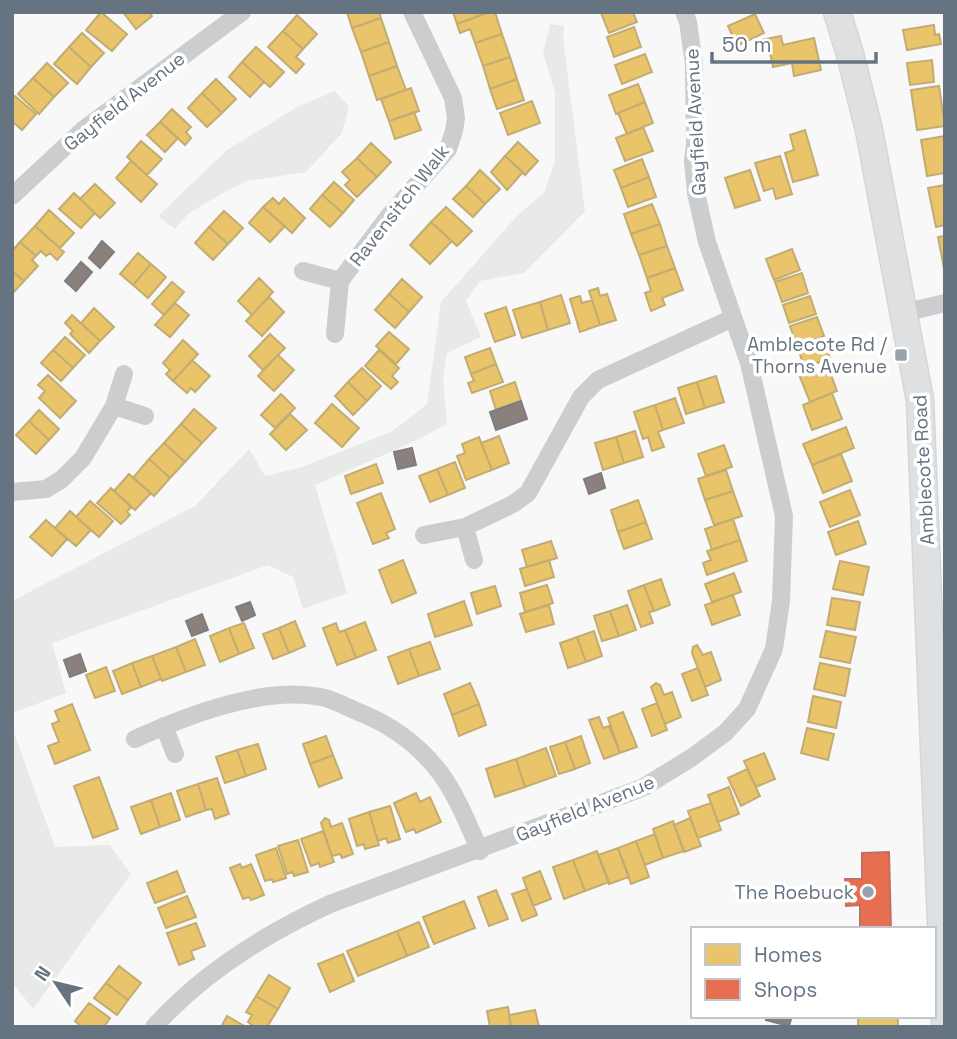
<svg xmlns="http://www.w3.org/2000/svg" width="957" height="1039" viewBox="0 0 957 1039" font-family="'Space Grotesk',sans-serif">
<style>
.green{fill:#e7eae6}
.homes{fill:#e9c46a;stroke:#c2ac71;stroke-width:2}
.shops{fill:#e76f51;stroke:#c0705f;stroke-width:2}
.industry{fill:#8a817c;stroke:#7f7d7e;stroke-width:2}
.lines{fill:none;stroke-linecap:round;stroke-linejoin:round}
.secondary-casing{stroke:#d5d6d7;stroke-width:29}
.street{stroke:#cbcdce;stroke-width:18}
.secondary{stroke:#dfe0e1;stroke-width:26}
.poi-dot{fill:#99a2ab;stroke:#fff;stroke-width:2.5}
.labels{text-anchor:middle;stroke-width:7;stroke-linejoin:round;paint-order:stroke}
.street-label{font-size:19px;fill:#667481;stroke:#fff}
.poi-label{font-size:19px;fill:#667481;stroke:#fff;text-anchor:end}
</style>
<rect width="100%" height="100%" fill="#f8f8f8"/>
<path class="green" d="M550,24L564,26L563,38L585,211L524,273L480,281L466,301L481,337L447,353L443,380L447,424L413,442L315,485L347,593L303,609L293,577L268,565L52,643L66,693L12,713V601L195,506L249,449L265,476L299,468L391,432L427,404L441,302L516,217L544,193L555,161V93L543,53Z
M335,91L349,106L342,133L306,172L247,181L219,195L188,214L175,229L158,216L227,150L297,107Z
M12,727L55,847L110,845L131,874L33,1009L12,982Z"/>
<path class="homes" d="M101,12L127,34L112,51L86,30Z
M123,12H149L152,16L136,29Z
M347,12H379L381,18L352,28Z
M453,12H483L484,14L457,24Z
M490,12H495L502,34L475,43L470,29L460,33L457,24Z
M633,12L637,22L609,33L601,13Z
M755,14L764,33L737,46L728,26Z
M297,15L317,34L303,49L283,31Z
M381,18L389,42L361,52L352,28Z
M934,25L935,35L939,34L941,44L907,50L903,30Z
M634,27L641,47L614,57L607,37Z
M283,31L303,49L296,57L304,64L296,73L268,47Z
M82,33L104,53L91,67L69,47Z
M502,34L510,57L483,66L475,43Z
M781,36L783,45L814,38L821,70L794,76L792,63L773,67L769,48L763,50L761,40Z
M389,42L397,66L369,76L361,52Z
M69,47L91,67L77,84L54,64Z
M256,47L284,72L270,87L242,62Z
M645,54L652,72L622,84L615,65Z
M510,57L517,79L490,89L483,66Z
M932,60L934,82L910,85L907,63Z
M242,62L264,82L250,97L229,77Z
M47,63L68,83L54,97L33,78Z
M397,66L406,90L377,100L369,76Z
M33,78L54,97L39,114L18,94Z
M216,79L236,99L222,113L202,93Z
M517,79L524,100L497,109L490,89Z
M638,84L645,102L616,114L609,95Z
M939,86L945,126L917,130L911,90Z
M411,88L419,111L389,121L381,99Z
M202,93L222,113L207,127L188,108Z
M15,96L36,114L22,130L12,121V98Z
M532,101L540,123L508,135L500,113Z
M645,102L653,123L627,134L618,113Z
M172,109L191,127L186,132L191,138L185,145L160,122Z
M414,112L421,130L395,139L389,121Z
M160,122L178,138L165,152L147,135Z
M643,127L653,151L625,161L616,138Z
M805,130L818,175L793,182L785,153L794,150L790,135Z
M945,136V173L927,176L921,140Z
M141,141L162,159L147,175L127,157Z
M518,142L538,161L525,175L505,156Z
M371,143L391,162L377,177L357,158Z
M505,156L523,172L507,190L491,172Z
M780,156L792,194L776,199L773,188L764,191L755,163Z
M357,158L377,177L357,197L345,185L350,180L342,172Z
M642,159L649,177L621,188L614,170Z
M131,161L157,184L141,202L116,178Z
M480,170L500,189L485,204L466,186Z
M750,170L760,200L735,208L725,178Z
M649,177L656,197L628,207L621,188Z
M334,182L354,200L343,213L322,195Z
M95,184L115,203L100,218L80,199Z
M945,185V225L936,227L928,188Z
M466,186L485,204L473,217L453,199Z
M74,193L95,213L81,228L59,209Z
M322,195L343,213L330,227L310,209Z
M273,198L279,204L284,198L305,218L292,233L263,207Z
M652,204L660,224L631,234L624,214Z
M263,207L285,226L270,242L249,223Z
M446,207L472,231L457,246L431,222Z
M49,210L74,233L60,248L35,226Z
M224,211L243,228L228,244L209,227Z
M431,222L452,241L430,264L410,245Z
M660,224L667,246L639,255L631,234Z
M35,226L64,252L57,260L50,253L46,256L41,251L36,256L20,242Z
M209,227L228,244L213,260L195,243Z
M945,236V274L938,237Z
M20,242L36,256L32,260L38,266L24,281L12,271V251Z
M667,246L675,268L647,278L639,255Z
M792,249L800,270L774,280L766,259Z
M138,253L151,264L133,285L120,274Z
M151,264L166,277L148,298L133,285Z
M675,268L683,290L662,298L665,305L651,311L645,293L651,291L647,278Z
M12,271L24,281L12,294Z
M802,273L808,293L782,302L775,282Z
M259,278L273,292L252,315L238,301Z
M402,279L422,297L409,312L389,294Z
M172,282L184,292L164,315L152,304Z
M598,288L600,296L607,294L616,320L600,325L589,291Z
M389,294L409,312L395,328L375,310Z
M561,295L570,323L548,330L540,302Z
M580,296L582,303L592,300L600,325L580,332L570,299Z
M810,296L816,314L789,323L783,305Z
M269,297L284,312L262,336L246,321Z
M540,302L548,330L522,338L513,310Z
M175,303L189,315L170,337L155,325Z
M506,307L515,335L495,342L485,314Z
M94,308L114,327L100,341L81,323Z
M72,315L100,341L89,353L70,334L73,331L65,323Z
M817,317L824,336L797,345L790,326Z
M389,332L409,349L396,364L376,346Z
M270,334L285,348L263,370L249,356Z
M65,337L85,355L73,368L53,350Z
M183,340L198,354L173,381L166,374L170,370L163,363Z
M824,340L830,359L804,367L798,348Z
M490,348L496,364L471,374L465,357Z
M53,350L73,368L61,381L41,363Z
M379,350L399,368L392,376L398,382L391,389L365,366Z
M278,355L294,370L274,391L258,376Z
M192,360L210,376L195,392L191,388L187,393L173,381Z
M496,364L503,382L472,393L468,383L474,381L471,374Z
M828,367L837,391L810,402L800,377Z
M362,368L381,386L367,401L348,382Z
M48,375L76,401L60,418L39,398L45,391L38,385Z
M716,376L724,402L705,408L697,382Z
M348,382L367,401L353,415L335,396Z
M515,382L521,401L496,410L490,391Z
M697,382L705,408L686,414L678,388Z
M832,393L842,419L812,430L803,405Z
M281,394L295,408L275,428L261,415Z
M675,398L684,423L663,430L655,405Z
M332,404L359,428L342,447L315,423Z
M655,405L663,430L658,432L664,447L652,451L648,437L643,439L634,412Z
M194,409L216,428L202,443L181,424Z
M39,410L59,429L49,440L29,421Z
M290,414L307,430L286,450L270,434Z
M29,421L49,440L36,454L16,435Z
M181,424L202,443L185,462L164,443Z
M846,427L854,448L812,465L803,444Z
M635,431L643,457L624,463L616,437Z
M499,436L509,463L492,470L481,443Z
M479,437L492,470L466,480L457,456L465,453L462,444Z
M616,437L624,463L603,470L595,443Z
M164,443L185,462L170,478L149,459Z
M724,445L732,467L706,476L698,454Z
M841,454L852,481L823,493L812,465Z
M149,459L170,478L154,496L133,478Z
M455,462L465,488L448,495L437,469Z
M376,464L383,483L351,494L345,476Z
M437,469L448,495L430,502L419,476Z
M726,470L733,491L705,500L698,479Z
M129,474L151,493L135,510L114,491Z
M111,488L131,507L127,512L130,515L121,524L97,503Z
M850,490L860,515L830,527L820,502Z
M733,491L742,516L714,525L705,500Z
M381,493L395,529L386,533L389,538L373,544L357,503Z
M638,500L646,522L618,532L611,510Z
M90,501L113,521L99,537L76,517Z
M70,511L91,530L76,546L55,528Z
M733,519L740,540L712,550L705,529Z
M46,520L67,539L52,556L30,537Z
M858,521L866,544L836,555L828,532Z
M646,522L652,539L624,549L618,532Z
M740,540L747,561L707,575L703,563L711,560L707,551Z
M551,541L557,558L527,567L522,550Z
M403,560L416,593L392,603L379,570Z
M549,560L554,577L525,586L520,569Z
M840,561L869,567L863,595L833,589Z
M734,573L741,592L712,602L705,584Z
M661,579L670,605L654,611L644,585Z
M547,585L553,603L525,612L520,593Z
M644,585L654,611L649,612L653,623L641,627L628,591Z
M495,586L501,606L477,614L471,593Z
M733,595L740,615L712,625L705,605Z
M832,598L860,602L855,630L827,625Z
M464,601L472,625L435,637L428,614Z
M549,605L554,624L526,632L520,614Z
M627,605L636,630L619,636L610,611Z
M610,611L619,636L602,641L594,616Z
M295,621L305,646L289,653L279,628Z
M365,622L376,650L356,658L345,630Z
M244,623L254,648L239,654L229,628Z
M336,623L339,632L345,630L356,658L337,665L323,628Z
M229,628L239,654L220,662L210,636Z
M279,628L289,653L273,659L263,634Z
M594,631L602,656L586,662L577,637Z
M826,631L856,637L850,663L820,657Z
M577,637L586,662L568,668L560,643Z
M195,639L205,665L186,672L176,647Z
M430,642L440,669L419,676L409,649Z
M697,645L703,655L711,652L721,680L705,687L692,653L693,647Z
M176,647L186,672L162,681L152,656Z
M409,649L419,676L398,684L388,657Z
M152,656L161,679L141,687L132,663Z
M132,663L141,687L122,694L113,671Z
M820,663L850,669L845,696L814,689Z
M106,667L115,691L95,698L86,675Z
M698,668L708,695L692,701L682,674Z
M470,683L479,704L452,715L444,694Z
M656,683L660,685L664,695L672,692L681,717L665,724L651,687Z
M813,696L841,702L836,728L808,722Z
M657,703L667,730L652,736L642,709Z
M72,704L90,750L55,764L48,746L59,742L52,724L59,721L55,711Z
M479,704L486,725L459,736L452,715Z
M623,712L637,747L620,753L608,718Z
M599,717L603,728L609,726L620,753L604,759L589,720Z
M807,728L834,734L828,760L801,753Z
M326,736L333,755L310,764L303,744Z
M581,736L590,763L575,769L565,742Z
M565,742L575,769L559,774L550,747Z
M258,744L266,769L246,776L237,750Z
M546,748L556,776L525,787L516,759Z
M237,750L246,776L225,783L216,757Z
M764,753L775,779L756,787L744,761Z
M333,755L342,778L319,787L310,764Z
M516,759L525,787L495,797L486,769Z
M747,769L760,796L741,806L728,778Z
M99,777L118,829L93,838L74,786Z
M217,778L229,814L215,819L212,809L206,810L198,784Z
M198,784L206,810L186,817L177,791Z
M729,787L739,814L718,822L708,795Z
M171,793L180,820L160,827L151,800Z
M416,793L420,802L430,797L441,822L416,833L414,829L406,832L394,803Z
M151,800L160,827L141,834L131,807Z
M711,803L721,830L698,838L688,811Z
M390,806L400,839L388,843L386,838L378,841L369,812Z
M369,812L379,845L365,849L364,844L357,846L349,819Z
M325,818L329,820L331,827L342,823L353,854L342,858L340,854L332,856L321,823Z
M690,818L701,846L684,852L674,825Z
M673,821L684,851L663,858L653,829Z
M323,831L334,862L320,867L319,863L311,866L301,839Z
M655,834L663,858L645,865L636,841Z
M298,840L308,872L294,876L293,872L287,874L278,846Z
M636,841L649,877L631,884L618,848Z
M276,848L286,878L273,882L272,879L265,881L256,855Z
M618,848L629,877L609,884L598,855Z
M597,851L609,882L585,891L573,860Z
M573,860L585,891L564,899L553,867Z
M240,864L242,868L251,864L264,895L251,900L249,897L243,899L230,868Z
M177,871L185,892L155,903L147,883Z
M540,871L551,899L533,906L523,878Z
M527,889L537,915L522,921L512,894Z
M496,890L508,919L489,926L478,897Z
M187,896L196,917L166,928L158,908Z
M464,901L475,928L434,944L423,917Z
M419,922L429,947L407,956L397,931Z
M196,923L205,946L191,951L194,959L179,965L167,933Z
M397,931L407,956L358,976L347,951Z
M343,954L354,981L330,992L318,964Z
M119,966L141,983L128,1000L106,983Z
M269,975L290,988L278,1009L256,996Z
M106,983L128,1000L117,1015L94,998Z
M256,996L278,1009L267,1027H255L248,1022L252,1015L246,1012Z
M89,1003L110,1018L104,1027H82L75,1021Z
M508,1007L511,1027H490L487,1011Z
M535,1010L539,1027H511L509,1015Z
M227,1016L246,1027H221Z
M858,1016H898V1027H858Z"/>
<path class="shops" d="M889,852L891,929H860V905L846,906L845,879H862V853Z"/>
<path class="industry" d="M102,241L114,252L100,268L89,258Z
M81,262L92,272L76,291L65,281Z
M521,401L527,419L496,430L490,412Z
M412,448L416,465L398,469L394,452Z
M601,473L605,488L589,494L584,479Z
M250,602L255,615L242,621L236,607Z
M202,614L208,630L192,636L186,621Z
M80,654L86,671L70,677L64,660Z
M767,1016H792L789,1026L766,1020Z"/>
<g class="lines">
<g class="secondary-casing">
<path id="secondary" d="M837,12L850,54L869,130L920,400L945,1021"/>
</g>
<path class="street" d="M12,196L83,130L242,12
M303,271L340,281
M903,313L945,303
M335,334L340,281L389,216L448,149L454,131L456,118L453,98L412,12
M114,406L145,416
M12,492L46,489L62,479L83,458L114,406L124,374
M465,527L474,560
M424,535L465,527L513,504L528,493L581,397L598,380L733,318
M164,726L175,754
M135,739C188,715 263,686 321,697C335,700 349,708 361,713C393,726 420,746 441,774C458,798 468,824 480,851
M154,1027C202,973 265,934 330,904L642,788L691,758L725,733L747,709L774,649L781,601L784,516L749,363L707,242L696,193L693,161L695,144L694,64L688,22L684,12"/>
<use href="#secondary" class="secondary"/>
</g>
<g class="poi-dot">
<rect x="894" y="348" width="14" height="14" rx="3.5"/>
<circle cx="868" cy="892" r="7"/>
</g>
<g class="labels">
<g class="street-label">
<text transform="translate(124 101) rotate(-38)" y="7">Gayfield Avenue</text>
<text transform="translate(695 122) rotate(-93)" y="7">Gayfield Avenue</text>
<text transform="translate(399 205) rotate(-52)" y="7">Ravensitch Walk</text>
<text transform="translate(923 470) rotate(-93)" y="7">Amblecote Road</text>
<text transform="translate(585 808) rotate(-22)" y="7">Gayfield Avenue</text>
</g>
<g class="poi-label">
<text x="887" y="351">Amblecote Rd /<tspan x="887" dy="22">Thorns Avenue</tspan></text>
<text x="854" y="899">The Roebuck</text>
</g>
</g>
<rect width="957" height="1039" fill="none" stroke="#667481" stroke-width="28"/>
<rect x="691" y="927" width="245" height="91" fill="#ffffff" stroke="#c2c7cd" stroke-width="2"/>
<rect x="705" y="944" width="35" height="21" fill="#e9c46a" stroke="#c2c7cd" stroke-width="2"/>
<text x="754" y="962" font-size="21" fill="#667481">Homes</text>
<rect x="705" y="979" width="35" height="21" fill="#e76f51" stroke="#c2c7cd" stroke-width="2"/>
<text x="754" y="997" font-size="21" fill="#667481">Shops</text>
<g transform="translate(56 983) rotate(305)" stroke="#ffffff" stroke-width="5" paint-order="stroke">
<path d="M0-5L12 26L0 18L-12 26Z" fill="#667481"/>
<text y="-10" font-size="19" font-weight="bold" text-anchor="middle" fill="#667481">N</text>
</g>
<path d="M712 52v10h164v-10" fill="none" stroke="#667481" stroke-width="3.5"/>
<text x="722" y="52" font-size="21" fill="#667481" stroke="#ffffff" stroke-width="5" paint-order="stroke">50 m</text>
</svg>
